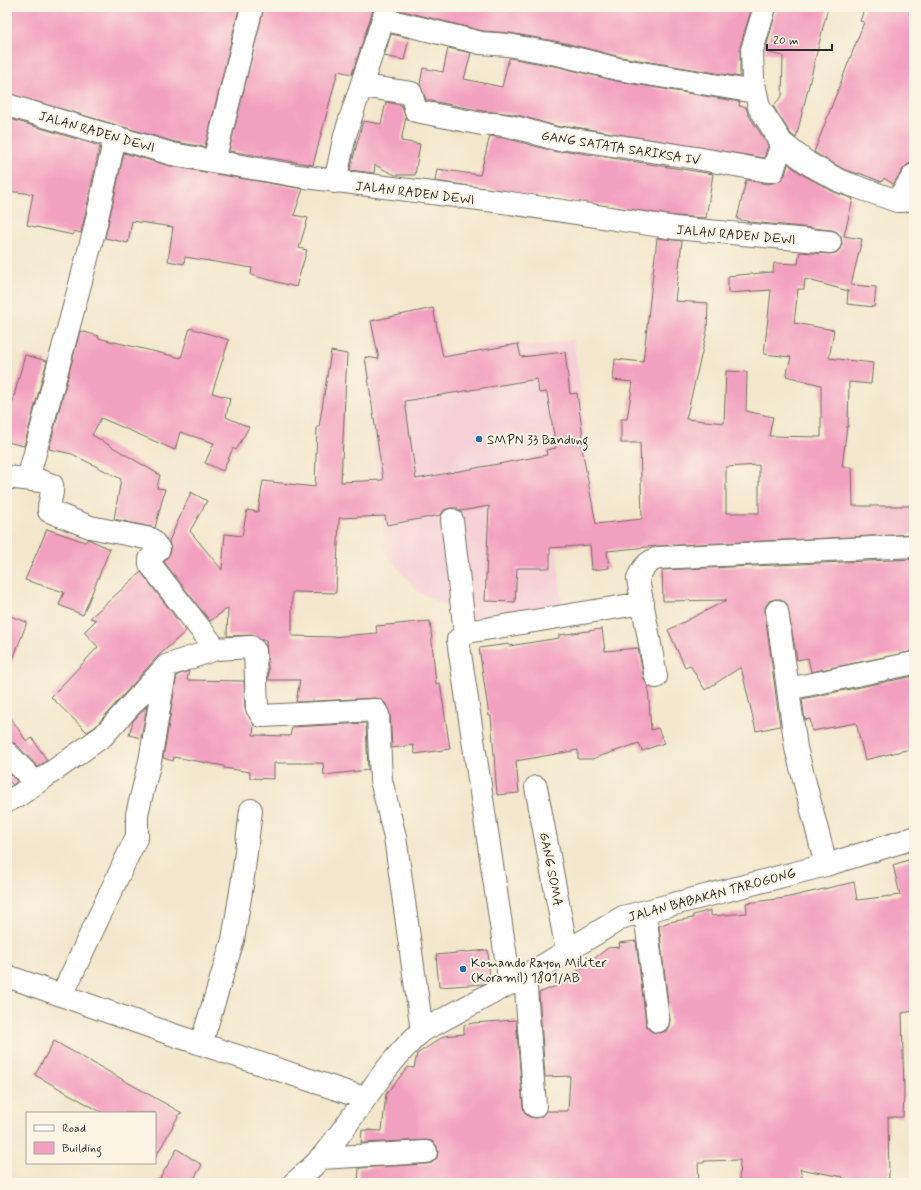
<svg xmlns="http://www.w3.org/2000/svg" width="921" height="1190" viewBox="0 0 921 1190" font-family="Mynerve,sans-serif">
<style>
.built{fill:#f6cfd7}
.building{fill:#f2a0c0;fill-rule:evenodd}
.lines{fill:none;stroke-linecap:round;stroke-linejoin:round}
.minor-casing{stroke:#716d63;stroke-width:24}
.minor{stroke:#fff;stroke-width:22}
.poi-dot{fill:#1f6fb2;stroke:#fcf5e5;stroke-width:1.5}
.labels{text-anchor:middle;stroke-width:4;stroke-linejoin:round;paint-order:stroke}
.street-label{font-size:13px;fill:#2b2b2b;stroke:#fcf5e5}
.poi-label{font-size:13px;fill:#2b2b2b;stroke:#fcf5e5;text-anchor:start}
</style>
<rect width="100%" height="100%" fill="#fcf5e5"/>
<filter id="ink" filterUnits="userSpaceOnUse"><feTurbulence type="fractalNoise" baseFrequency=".025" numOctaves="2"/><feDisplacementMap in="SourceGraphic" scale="8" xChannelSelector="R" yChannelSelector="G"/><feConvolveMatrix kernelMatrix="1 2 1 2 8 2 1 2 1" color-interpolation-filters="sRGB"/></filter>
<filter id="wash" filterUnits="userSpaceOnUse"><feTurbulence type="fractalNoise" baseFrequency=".012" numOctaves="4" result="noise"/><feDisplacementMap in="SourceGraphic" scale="16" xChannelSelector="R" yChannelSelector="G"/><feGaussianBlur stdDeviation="0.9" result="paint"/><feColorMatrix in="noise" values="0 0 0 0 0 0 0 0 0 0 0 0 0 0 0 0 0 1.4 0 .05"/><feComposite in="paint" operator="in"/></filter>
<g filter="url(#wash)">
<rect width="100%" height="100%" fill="#f2e7cc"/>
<path class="built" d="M574,339L597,521L555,525L562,605L471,619L418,592L386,554L365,367L497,344L519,342L530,347Z"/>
<g id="blocks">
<path class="building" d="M7,7H231L239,9L205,147L175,142L7,93Z
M264,7H374L352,74L338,71L313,165L229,151Z
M399,7H752L740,47V77L621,57L565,43L510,33L483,31L399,10Z
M777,7H828L796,138L791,134L773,106L782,96L783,56L765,52Z
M865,7H914V163L908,164L904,168L893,184L884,178L882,182L859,173V174L845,170L814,152L864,22L860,21Z
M391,34L409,38L404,60L384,56Z
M448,48L471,53L464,79L502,87L509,58L559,67L616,81L740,102L739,106L746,107L748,114L768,145L764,158L569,126L560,127L514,114L483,111L426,100L420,84L423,68L443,72Z
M386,102L401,105L406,117L401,141L420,144L415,175H395L375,165L374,173L350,170L363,121L381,124Z
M7,118L100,146L81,233L74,231L73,235L27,225L33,194L7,191Z
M490,136L509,139L557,152L568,151L713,174L706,218L676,216L435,181L437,169L480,175Z
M124,153L170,166L303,189L294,215L308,218L299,248L307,250L296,287L251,275L252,268L185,257L184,264L168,261L173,227L132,221L128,243L105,238Z
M788,164L803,175L834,192L853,199L844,236L862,239L851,285L876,287L874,307L847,304L848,291L805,279L804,289H798L794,323L834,330L829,358L873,363L871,384L849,382L848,427L847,426L842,467H852L853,506H914V534L657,546L607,551L609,568L592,570L590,545L550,548V568H517L515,602L485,601L489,506L461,511L457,508H450L444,510L441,515L387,525L385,516L339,518L336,593L292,592V636L332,637L377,633L376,626L430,621L436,684L440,683L450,749L415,754L413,745L392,748L390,714L386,704L380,699L374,698L296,702L300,680H269L266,640H261L251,635L227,636L228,608L210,621L164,562L171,552L169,541L191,492L207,501L190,531L222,570L225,534L242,536L247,510L258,512L263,481L315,487L317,427H319L331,351L347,354L341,482L383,480L365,357L379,359L371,321L433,308L443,357L518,344L521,357L565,352L570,394L577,393L583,437L580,438L596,524L642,519L640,443H621V419H627L633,382L613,380L615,359L643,362L657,238L682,241L675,301L708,303L707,331L686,419L724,423L726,371L747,372L746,411L773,417L769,436L821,437V385L786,376L791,357L764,354L771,290L728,293V276L773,272L774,263L798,264L800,252L829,254L836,253L840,249L842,244L841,237L837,232L832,230L751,222L737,219L746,180L768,184L780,181L785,175ZM537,379L539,393L547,392L556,448L546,450L547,455L416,479L405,401ZM759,465V513H726V467Z
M190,328L229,340L212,393L230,398L226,417L249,427L236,450L233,448L223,471L205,463L214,443L180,432L175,450L101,418L92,435L160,475L157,488L165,489L155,528L114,519L121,479L72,454L49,449L80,331L99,336L98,338L181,358Z
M25,355L47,361L24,446L7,442V422Z
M47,529L85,542L88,539L110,549L83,615L59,605L64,592L25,580Z
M914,559V651L811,672L808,658L797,660L787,604L781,599H775L769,601L765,607V613L780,726L756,731L741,667L705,690L690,665L685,667L668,630L727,600L663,601L662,570Z
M141,572L186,631L156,658L95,727L87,732L51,697L98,647L84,632L96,620L90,618Z
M7,615L27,622L9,670L7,669Z
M602,629L605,651L638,648L644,679L648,686L651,730L658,728L664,743L642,751L639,743L592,759H578V750L516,761L519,793L497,795L491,716H489L479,648L509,644V646L559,638V635Z
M189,671L187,680L244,681L245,709L254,725L253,735L290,736L292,727L366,723L368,770L324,775L323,763H274V779L250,778V772L224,768V766L174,757L173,761L163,758L177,675Z
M914,676V748L865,760L856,723L812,731L810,719L805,720L802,699Z
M147,706L141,738L129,735L133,721Z
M7,712L27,742L32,738L47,760L38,767L16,744L7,741Z
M7,771L17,781L13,785L7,779Z
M914,858V1011L902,1013L904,1093L903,1117H888L889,1181L842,1183L843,1177L800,1169L804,1183H739L740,1160L704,1161V1163H698L699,1183H358L359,1168L427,1164L432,1163L437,1158L438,1152L437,1146L432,1141L426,1140L361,1143L362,1130L382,1131L386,1094L408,1067L414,1068L417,1054L444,1036L464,1034V1025L473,1023L516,1020L523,1107L525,1113L529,1117L536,1118L542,1116L546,1111H568L570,1076L545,1077L539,993L561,984L608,948L620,947L619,943L636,941L646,1023L648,1029L653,1032L660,1033L666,1031L669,1026L670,1020L659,926L669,922L693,918V915L711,910V916L747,913L746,903L785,898L854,882L857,900L900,895L893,865Z
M488,950L490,980L484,984L439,987L436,955Z
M54,1041L182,1113H180L155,1158V1113H103L35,1075Z
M177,1149L202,1165L191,1183H157Z"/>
</g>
</g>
<g filter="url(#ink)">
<use href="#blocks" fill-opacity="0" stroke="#716d63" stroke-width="1"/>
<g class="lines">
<g class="minor-casing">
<path id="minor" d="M765,7L752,50L753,79L759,107L782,143L809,164L840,181L897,201H903L914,198
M383,19L481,43L508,45L562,55L618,69L755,92
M362,86L411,93L416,111L482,124C508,122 536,134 560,140L567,138L696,158L768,171H773L782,143
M7,105L172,154L298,176L503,202L675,228L830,242
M214,161L252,7
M335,182L345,135L387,7
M897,201L914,175
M7,477L41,481L52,485C54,494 48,501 49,511L90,527L151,539L159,549L150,559V564L216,649
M28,479L94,232L115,137
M452,520L465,633
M777,611L788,689
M656,677L638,579C642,568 647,562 658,558L914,546
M7,753L36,783
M536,787L567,951
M7,801L18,796L103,736L166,666L216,649L251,647L255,651L257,708L262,716L375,710L378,715L381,780L395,837L422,1031
M826,865L796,748L788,689L914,663
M645,912L658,1021
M7,976L171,1034L364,1098
M525,976L535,1106
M510,984L458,640L467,632L643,603
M62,995L137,836V814L150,761L166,667
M201,1044L233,940L242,885L251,810
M320,1158L426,1152
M294,1183C303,1175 313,1167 321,1158C356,1117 381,1067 422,1031L544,965L623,917L826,865L914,838"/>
</g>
<use href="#minor" class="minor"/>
</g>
</g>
<g class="poi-dot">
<circle cx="479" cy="439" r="4"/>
<circle cx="463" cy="969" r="4"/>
</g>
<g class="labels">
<g class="street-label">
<text transform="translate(97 131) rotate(16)" y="5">JALAN RADEN DEWI</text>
<text transform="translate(621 147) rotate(9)" y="5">GANG SATATA SARIKSA IV</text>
<text transform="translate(415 192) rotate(7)" y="5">JALAN RADEN DEWI</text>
<text transform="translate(736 234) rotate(5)" y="5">JALAN RADEN DEWI</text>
<text transform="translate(552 869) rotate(79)" y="5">GANG SOMA</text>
<text transform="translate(712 894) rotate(-15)" y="5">JALAN BABAKAN TAROGONG</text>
</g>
<g class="poi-label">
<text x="487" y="444">SMPN 33 Bandung</text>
<text x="471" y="967">Komando Rayon Militer<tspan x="471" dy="15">(Koramil) 1801/AB</tspan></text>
</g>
</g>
<rect width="921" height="1190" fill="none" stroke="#fcf5e5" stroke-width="24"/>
<rect x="26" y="1112" width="130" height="52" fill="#fcf5e5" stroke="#a8a49b"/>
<rect x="34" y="1125" width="20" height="6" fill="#ffffff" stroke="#a8a49b"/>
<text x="62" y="1132" font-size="12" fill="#2b2b2b">Road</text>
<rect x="34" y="1142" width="20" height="12" fill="#f2a0c0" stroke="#a8a49b"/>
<text x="62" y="1152" font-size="12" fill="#2b2b2b">Building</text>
<path d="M767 44v6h65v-6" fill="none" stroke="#2b2b2b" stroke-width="2"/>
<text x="773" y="44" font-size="12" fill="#2b2b2b" stroke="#fcf5e5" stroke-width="3" paint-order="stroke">20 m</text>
</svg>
